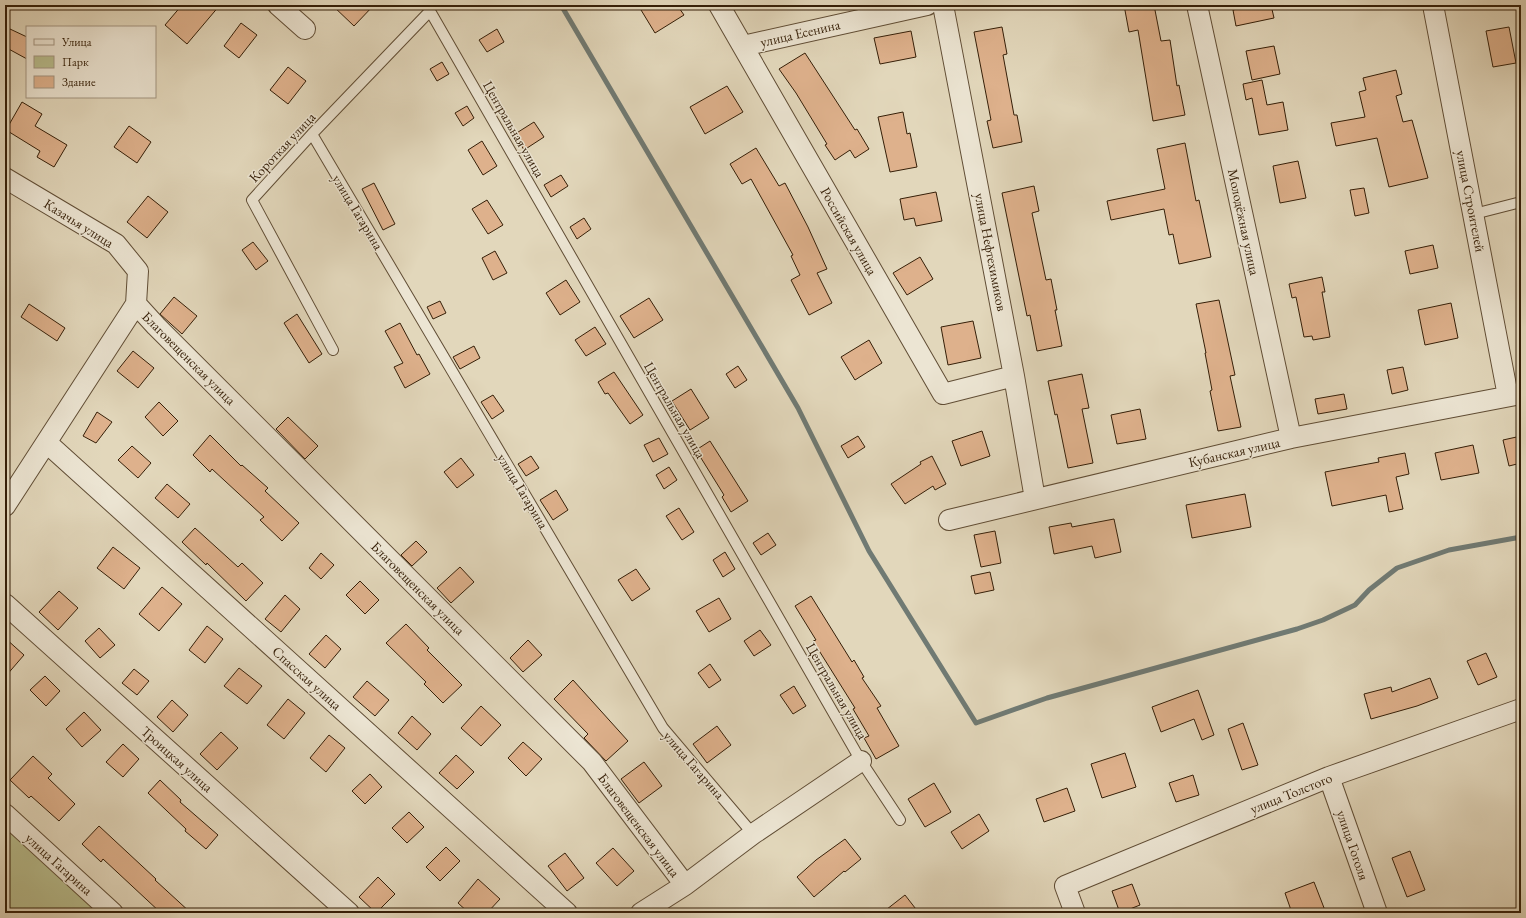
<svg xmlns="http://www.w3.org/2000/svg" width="1526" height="918" viewBox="0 0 1526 918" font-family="'EB Garamond',serif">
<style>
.green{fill:#b8bd8d;stroke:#766e4a}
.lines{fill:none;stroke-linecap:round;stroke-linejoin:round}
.stream{stroke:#707a73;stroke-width:5}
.building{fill:#deb18c;stroke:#351f08}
.lane-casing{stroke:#604d35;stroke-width:12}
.street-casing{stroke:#604d35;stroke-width:22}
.lane{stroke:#ece5d3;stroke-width:10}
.street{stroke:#ece5d3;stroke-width:20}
.labels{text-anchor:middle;stroke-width:3;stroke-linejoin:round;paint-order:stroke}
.street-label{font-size:14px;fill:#351f08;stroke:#ece5d3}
</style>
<rect width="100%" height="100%" fill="#e2d7bb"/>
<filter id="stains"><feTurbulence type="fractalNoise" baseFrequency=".005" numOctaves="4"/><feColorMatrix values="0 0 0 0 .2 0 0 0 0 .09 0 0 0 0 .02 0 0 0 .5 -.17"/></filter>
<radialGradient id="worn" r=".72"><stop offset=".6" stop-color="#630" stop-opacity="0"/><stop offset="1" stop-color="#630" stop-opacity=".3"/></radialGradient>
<path class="green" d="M5,825L104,913H5Z"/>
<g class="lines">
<path class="stream" d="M561,5L798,408L869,551L976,723L1047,698L1297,629L1323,620L1355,605L1369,590L1397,568L1449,550L1521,537"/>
</g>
<path class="building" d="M182,5H220L187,44L165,25Z
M332,5H374L354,26Z
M638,5H677L684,15L655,33Z
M1124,5H1154L1161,41L1170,40L1177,86L1179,85L1185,115L1153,121L1138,30L1129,32Z
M1256,5H1271L1274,18L1236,26L1233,10Z
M241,23L257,35L239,58L224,46Z
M1002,27L1007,54L1003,55L1014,115H1017L1022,142L993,148L987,121L991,120L974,32Z
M1509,27L1516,63L1493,67L1486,31Z
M10,29L27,37V59L5,47V39Z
M497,29L504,42L487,52L479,40Z
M911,31L916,57L880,64L874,38Z
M1274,46L1280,74L1252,80L1246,51Z
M805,53L855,130L857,129L869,149L855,158L850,150L835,160L825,145L827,144L796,93L779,69Z
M442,62L449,74L437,81L430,69Z
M288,67L306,81L288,104L270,90Z
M1396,70L1402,94L1396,96L1403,122L1412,120L1428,178L1389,187L1377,138L1336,146L1331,123L1365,117L1359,92L1366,90L1363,78Z
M1262,80L1267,105L1283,102L1288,130L1259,135L1252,98L1246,100L1243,84Z
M727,86L743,112L705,134L690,107Z
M22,102L42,114L35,126L67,145L54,167L37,157L40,151L6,130Z
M467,106L474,118L463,126L455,113Z
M903,112L907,134L910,133L917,167L890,172L878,117Z
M534,122L544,137L524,150L515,134Z
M129,126L151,142L137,163L114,147Z
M482,141L497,166L483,175L468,150Z
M1185,143L1196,201L1199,200L1211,257L1179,264L1173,234L1169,235L1164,209L1111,220L1107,201L1165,189L1157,149Z
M756,148L779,186L785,183L808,227L827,269L817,273L832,303L809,315L791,280L800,275L791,256L793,255L751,179L742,184L730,164Z
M1298,161L1306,198L1280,203L1273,166Z
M561,175L568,186L551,197L544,185Z
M374,183L395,224L383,230L362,189Z
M1034,186L1039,211L1032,213L1046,280L1051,279L1057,310H1055L1062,346L1037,351L1030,315L1027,316L1002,193Z
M1364,188L1369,213L1355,216L1350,190Z
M936,192L942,221L916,226L914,218L904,220L900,199Z
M148,196L168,212L147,238L127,222Z
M487,200L503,225L488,234L472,209Z
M584,218L591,229L577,239L570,227Z
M253,242L268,261L256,270L242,250Z
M1433,245L1438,268L1410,274L1405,251Z
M495,251L507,273L493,280L482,258Z
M920,257L933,279L907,295L893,273Z
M1322,277L1325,292H1322L1330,337L1313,340L1312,336L1304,337L1296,297L1292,298L1289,284Z
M566,280L580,302L560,315L546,293Z
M174,297L197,316L182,334L160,314Z
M649,298L663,320L634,338L620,316Z
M1219,300L1235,375L1230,376L1241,427L1218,431L1210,391L1212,390L1205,353H1206L1196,304Z
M440,301L446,313L433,319L427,307Z
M1451,303L1458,338L1425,345L1418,310Z
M29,304L65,328L57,341L21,317Z
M297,314L322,354L309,363L284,323Z
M973,321L981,358L948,365L941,327Z
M400,323L417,355L419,354L430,374L405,388L394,367L403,363L385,331Z
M595,327L606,344L586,356L575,340Z
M869,340L882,363L855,380L841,357Z
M474,346L480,358L460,369L453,357Z
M133,351L154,368L138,388L117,371Z
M738,366L747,380L735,388L726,374Z
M1403,367L1408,390L1392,394L1387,370Z
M614,372L643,415L630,424L608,393L605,394L598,382Z
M1082,374L1089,408L1082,409L1093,463L1068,468L1057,414L1055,415L1048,381Z
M691,389L709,418L690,430L672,401Z
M1344,394L1347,409L1318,414L1315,399Z
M493,395L504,411L492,419L481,402Z
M159,402L178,421L163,436L145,417Z
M1140,409L1146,439L1117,444L1111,415Z
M97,412L112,422L96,443L83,436Z
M288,417L318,446L305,459L276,429Z
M982,431L990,456L961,466L952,441Z
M210,435L241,466L242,465L268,488L265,491L299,523L282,541L260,520L264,517L212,469L210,472L193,455Z
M858,436L865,447L848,458L841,446Z
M1521,436V463L1509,466L1503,440Z
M659,438L668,454L653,462L644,445Z
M710,441L748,501L731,512L722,497L724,495L696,450Z
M1473,445L1479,473L1441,480L1435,453Z
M132,446L151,463L138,478L118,460Z
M1405,453L1409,474L1396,477L1403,509L1389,512L1386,495L1332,506L1325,472L1379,462L1378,458Z
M531,456L539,468L526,476L518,464Z
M932,456L946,484L935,490L933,486L905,504L891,484L921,464L920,462Z
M461,458L474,475L457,488L444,472Z
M669,467L677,480L664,489L656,475Z
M167,484L190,504L178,518L155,498Z
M556,490L568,510L553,520L540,500Z
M1245,494L1251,527L1192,538L1186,505Z
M679,508L694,532L682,540L666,516Z
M1114,519L1121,552L1095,558L1092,546L1054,554L1049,527L1071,523L1072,527Z
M195,528L238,567L242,563L263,583L246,601L207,563L206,565L182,542Z
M995,531L1001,563L981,567L974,535Z
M768,533L776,545L761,555L753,543Z
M416,541L427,552L412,566L401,555Z
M113,547L140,568L124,589L97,568Z
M725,552L735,569L723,577L713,560Z
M321,553L334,565L321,579L309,568Z
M460,567L474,582L451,603L437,588Z
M636,569L650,589L632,601L618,580Z
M990,572L994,590L975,594L971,576Z
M360,581L379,600L365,614L346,595Z
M162,587L182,604L159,631L139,614Z
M59,591L78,608L58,630L39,612Z
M285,595L300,609L281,632L265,619Z
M811,596L852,662L854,660L864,677L862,678L881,706L877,708L899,746L876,759L864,738L869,736L853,709L855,708L813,641L816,640L795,606Z
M719,598L731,619L709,632L696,611Z
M406,624L429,648L427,650L462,685L443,703L424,684L426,682L386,643Z
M207,626L223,639L205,663L189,650Z
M99,628L115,645L100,658L85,641Z
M760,630L771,645L754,656L744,641Z
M326,635L341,649L325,668L309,654Z
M5,638L24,655L5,677Z
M528,640L542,655L523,672L510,658Z
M1486,653L1497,677L1478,685L1467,661Z
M710,664L721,680L709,688L698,673Z
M239,668L262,686L247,704L224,686Z
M134,669L149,681L137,695L122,683Z
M45,676L60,691L46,706L30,690Z
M1430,678L1438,698L1417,706L1371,719L1364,694L1391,687L1392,692Z
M573,680L628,741L606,761L584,738L588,734L554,699Z
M367,681L389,700L375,716L353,697Z
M794,686L806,706L793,714L780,695Z
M1198,690L1214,735L1202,740L1194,719L1161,732L1152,707Z
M288,699L305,713L284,739L267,725Z
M172,700L188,715L173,732L157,717Z
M481,706L501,725L481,746L461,728Z
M84,712L101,730L82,747L66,729Z
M412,716L431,734L417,750L398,733Z
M1243,723L1258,765L1242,770L1228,729Z
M717,726L731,745L707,763L693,744Z
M221,732L238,748L217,770L200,754Z
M329,735L345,748L326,772L310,758Z
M523,742L542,759L526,776L508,758Z
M123,744L139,759L123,777L106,762Z
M1125,753L1136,787L1102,798L1091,764Z
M456,755L474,772L457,789L439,773Z
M33,756L52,774L48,778L75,804L59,821L31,796L29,798L10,780Z
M644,762L662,786L639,803L621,779Z
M370,774L382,787L365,804L352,791Z
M1193,775L1199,795L1176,802L1169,783Z
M160,780L181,800L180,802L218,835L206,849L185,831L186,829L148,793Z
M934,783L951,812L925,827L908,799Z
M1067,788L1075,811L1044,822L1036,799Z
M409,812L424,827L407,843L392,828Z
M979,814L989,831L962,849L951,832Z
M99,826L156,879L155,880L191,913H161L103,859L101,862L82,844Z
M845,839L861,859L845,872L844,871L814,897L797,877L816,860Z
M446,847L460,861L440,881L426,867Z
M613,848L634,871L617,886L596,863Z
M1410,851L1425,890L1407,897L1392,858Z
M565,853L584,878L567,891L548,866Z
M378,877L395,894L376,913L359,897Z
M478,879L500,899L487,913H469L458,903Z
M1314,882L1326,913H1292L1285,893Z
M1132,884L1140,905L1120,913L1112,891Z
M905,895L919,913H882Z"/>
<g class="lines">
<g class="lane-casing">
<path id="lane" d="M430,11L861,761L900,820
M312,134L663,728L753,834
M1474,214L1521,202
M333,350L252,200L312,134L430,11L428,6"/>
</g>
<g class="street-casing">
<path id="street" d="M278,5L305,29
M719,5L943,394L1014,376
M943,5L1014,376L1035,499
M1197,5L1291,438
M1433,5L1508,396
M743,46L927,5
M5,178L116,244L138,271L136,304
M136,304L156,326L592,762L685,885
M47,443L567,913
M5,506L136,304
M949,520L1291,438L1521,394
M5,604L349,913
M1329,777L1377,913
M5,814L113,913
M641,913L685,885L753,834L861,761
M1075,913L1065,886L1329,777L1521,709"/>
</g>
<use href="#lane" class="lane"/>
<use href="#street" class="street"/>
</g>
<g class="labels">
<g class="street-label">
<text transform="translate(800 33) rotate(-13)" y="5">улица Есенина</text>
<text transform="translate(514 129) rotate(60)" y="5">Центральная улица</text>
<text transform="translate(282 147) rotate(-47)" y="5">Короткая улица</text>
<text transform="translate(1471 201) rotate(79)" y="5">улица Строителей</text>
<text transform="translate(358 212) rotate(59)" y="5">улица Гагарина</text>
<text transform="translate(1244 222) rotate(78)" y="5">Молодёжная улица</text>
<text transform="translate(79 223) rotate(32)" y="5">Казачья улица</text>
<text transform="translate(849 231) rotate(60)" y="5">Российская улица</text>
<text transform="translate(991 252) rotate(79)" y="5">улица Нефтехимиков</text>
<text transform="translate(189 358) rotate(45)" y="5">Благовещенская улица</text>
<text transform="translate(675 410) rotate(60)" y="5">Центральная улица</text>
<text transform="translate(1234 452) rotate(-13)" y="5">Кубанская улица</text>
<text transform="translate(523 491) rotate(59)" y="5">улица Гагарина</text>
<text transform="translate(418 588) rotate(45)" y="5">Благовещенская улица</text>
<text transform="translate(307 678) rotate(42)" y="5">Спасская улица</text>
<text transform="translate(837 691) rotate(60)" y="5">Центральная улица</text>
<text transform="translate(177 759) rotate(42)" y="5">Троицкая улица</text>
<text transform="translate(694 765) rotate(49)" y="5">улица Гагарина</text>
<text transform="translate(1291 793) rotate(-22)" y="5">улица Толстого</text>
<text transform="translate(639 825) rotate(53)" y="5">Благовещенская улица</text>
<text transform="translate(1353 845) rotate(71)" y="5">улица Гоголя</text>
<text transform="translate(59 864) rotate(42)" y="5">улица Гагарина</text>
</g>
</g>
<rect width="1526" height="918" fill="none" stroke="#e2d7bb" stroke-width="20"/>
<rect x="6" y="6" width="1514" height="906" fill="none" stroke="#351f08" stroke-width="2"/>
<rect x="10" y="10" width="1506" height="898" fill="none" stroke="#351f08"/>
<rect x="26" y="26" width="130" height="72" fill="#ece5d3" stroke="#a39682"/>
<rect x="34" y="39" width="20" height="6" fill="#ece5d3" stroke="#a39682"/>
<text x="62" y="46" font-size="12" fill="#351f08">Улица</text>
<rect x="34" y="56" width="20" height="12" fill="#b8bd8d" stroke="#a39682"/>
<text x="62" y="66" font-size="12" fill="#351f08">Парк</text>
<rect x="34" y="76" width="20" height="12" fill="#deb18c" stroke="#a39682"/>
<text x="62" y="86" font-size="12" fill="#351f08">Здание</text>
<rect width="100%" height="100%" filter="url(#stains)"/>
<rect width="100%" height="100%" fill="url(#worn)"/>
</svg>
